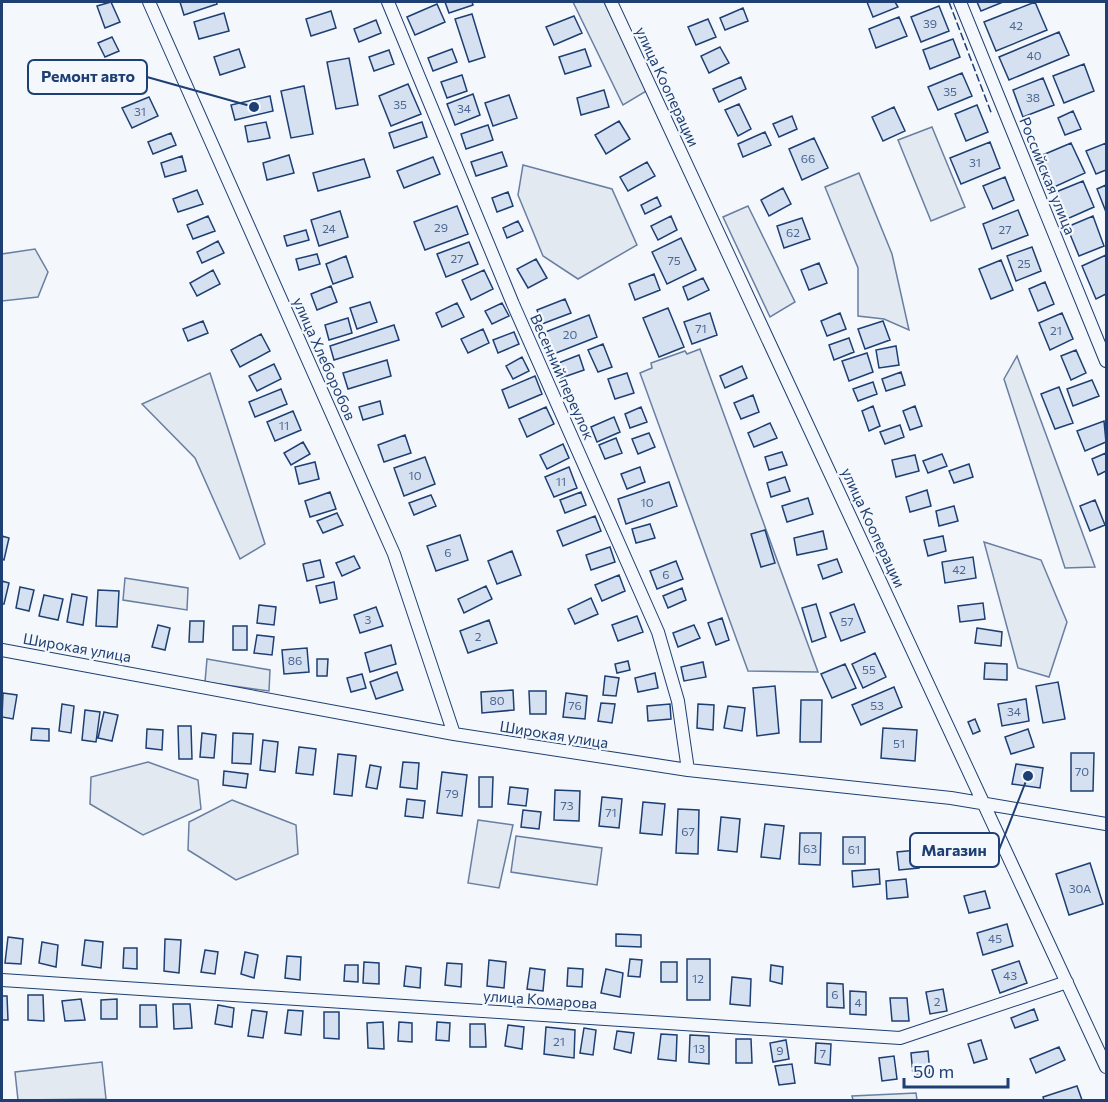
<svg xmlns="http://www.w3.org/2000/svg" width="1108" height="1102" viewBox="0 0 1108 1102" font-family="Commissioner,sans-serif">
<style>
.green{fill:#e3e9f0;stroke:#687fa3;stroke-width:1.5}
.building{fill:#d5e0f0;stroke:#1d3f73;stroke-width:1.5}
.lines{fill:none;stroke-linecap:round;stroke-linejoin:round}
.minor-casing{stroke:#1d3f73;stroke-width:14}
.minor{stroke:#f4f7fb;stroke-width:12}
.fence{stroke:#1d3f73;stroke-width:1.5;stroke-dasharray:8 3;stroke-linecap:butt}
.labels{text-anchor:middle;stroke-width:4.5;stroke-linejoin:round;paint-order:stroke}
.number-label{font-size:12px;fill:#4b6792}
.street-label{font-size:15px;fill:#1d3f73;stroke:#f4f7fb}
.leader{fill:none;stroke:#1d3f73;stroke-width:2}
.callout-dot{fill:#1d3f73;stroke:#f4f7fb;stroke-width:2}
.callout{fill:#f4f7fb;stroke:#1d3f73;stroke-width:2}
.callout-label{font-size:16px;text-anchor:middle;font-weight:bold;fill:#1d3f73}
</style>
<rect width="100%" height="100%" fill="#f4f7fb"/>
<path class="green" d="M573,2H604L648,90L623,105Z
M932,127L965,207L931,221L898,140Z
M523,165L612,189L637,245L578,279L543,256L518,195Z
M859,173L892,254L909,330L884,319L858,316V268L825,187Z
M748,206L795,302L770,317L723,217Z
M35,249L48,272L38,297L2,301V254Z
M700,349L818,672L748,671L640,373L652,368L651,363L685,351L687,354Z
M1017,356L1095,567L1065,568L1004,379Z
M210,373L265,544L240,559L195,458L142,404Z
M984,542L1041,560L1067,622L1049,677L1018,668Z
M125,578L188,588L187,610L123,600Z
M207,659L270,670L269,691L205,682Z
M148,762L198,780L201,809L143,835L90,804L91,777Z
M232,800L296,825L298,854L236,880L188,850L189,822Z
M478,820L513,825L499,888L468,883Z
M516,836L602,848L597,885L511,872Z
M102,1062L106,1099L18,1100L15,1072Z
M916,1093L917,1100H853L852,1096Z"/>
<path class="building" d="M111,2L120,22L105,28L97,6Z
M180,2H216L217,4L184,15Z
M445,2H472L473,5L449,13Z
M867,2H895L898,7L873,17Z
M977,2H1003L981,11Z
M1035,2L1047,30L996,51L984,22Z
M437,4L445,22L415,35L407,17Z
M939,6L949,31L921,42L911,17Z
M743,8L748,21L725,30L720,18Z
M331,11L336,28L311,36L306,19Z
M224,13L229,31L199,39L194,22Z
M472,14L485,57L469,62L455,19Z
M574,16L582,33L554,45L546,27Z
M899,17L907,36L876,48L869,29Z
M708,19L716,37L696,45L688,27Z
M376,20L381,33L359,42L354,29Z
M1059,32L1069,55L1009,80L999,57Z
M112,37L119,51L105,57L98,43Z
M953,39L960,57L930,69L923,50Z
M720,47L729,63L709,73L701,56Z
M239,49L245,67L220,75L214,57Z
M452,49L457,62L433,71L428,58Z
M585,49L591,66L565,74L559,57Z
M389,50L394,64L374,71L369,57Z
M349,58L358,105L336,109L327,62Z
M1084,64L1094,91L1064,103L1053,76Z
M962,73L972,96L938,110L928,87Z
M462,75L467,91L447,98L441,82Z
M741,77L746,89L719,102L713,89Z
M1043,78L1054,105L1023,117L1013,90Z
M408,84L421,114L391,126L379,96Z
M304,86L313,134L291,138L281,91Z
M604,90L609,107L581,115L577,98Z
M473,94L480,115L455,125L447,104Z
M509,95L517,118L493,126L485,103Z
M270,96L273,111L235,120L231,105Z
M149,97L158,116L132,128L122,108Z
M739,104L751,129L738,136L725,110Z
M977,105L988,132L966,141L955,114Z
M894,107L905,131L883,141L872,117Z
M1073,111L1081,129L1065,135L1058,118Z
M792,116L797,129L779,137L773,124Z
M619,121L630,139L606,154L595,135Z
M266,122L270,138L248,142L245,126Z
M422,122L427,137L394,148L389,133Z
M488,125L493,140L466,149L461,134Z
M765,132L771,145L743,157L738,144Z
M171,133L176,145L153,154L148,142Z
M814,138L828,168L802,180L789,149Z
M990,142L1000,168L961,184L950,158Z
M1071,143L1085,173L1052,188L1038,157Z
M1106,143V170L1096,174L1086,151Z
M502,152L507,166L476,176L471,162Z
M289,155L294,173L267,180L263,163Z
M182,156L186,171L165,177L161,163Z
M433,157L440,174L404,188L397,171Z
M364,159L370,177L318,191L313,173Z
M647,162L655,176L628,191L620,177Z
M1005,177L1014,200L993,209L983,186Z
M1083,181L1094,207L1067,219L1056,192Z
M1106,185V212L1097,189Z
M783,188L791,204L769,216L761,200Z
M197,190L203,204L178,212L173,199Z
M508,192L513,206L497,212L492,198Z
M657,197L661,206L645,214L641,205Z
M457,206L468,234L425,250L414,222Z
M1018,210L1028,235L992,249L983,224Z
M340,211L348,237L319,246L311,220Z
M208,216L215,231L193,239L187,225Z
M671,216L677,230L658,240L651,226Z
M1093,216L1104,246L1079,256L1067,227Z
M802,218L810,239L784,248L777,226Z
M518,221L523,231L507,238L503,228Z
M306,230L309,240L287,246L284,236Z
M681,238L696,270L667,284L652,252Z
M218,241L224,253L202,263L197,252Z
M469,242L478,264L446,277L437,254Z
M1032,247L1041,271L1016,281L1007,256Z
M317,254L320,264L299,270L296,259Z
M1106,255V294L1096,299L1082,266Z
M346,256L353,277L333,284L326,264Z
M536,259L547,278L528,288L517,269Z
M1001,260L1013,290L991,299L979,269Z
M819,263L827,283L809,290L801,270Z
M213,270L220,284L197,296L190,283Z
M484,270L493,289L471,300L462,280Z
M654,274L660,290L635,300L629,284Z
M703,278L709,290L688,300L683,287Z
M1045,282L1054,304L1038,311L1029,289Z
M331,286L337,302L317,310L311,294Z
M565,299L571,313L542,324L537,310Z
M370,302L377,322L357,329L350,308Z
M457,303L464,317L442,327L436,313Z
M502,303L509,316L492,324L485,311Z
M668,308L684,347L659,357L643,318Z
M710,313L717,335L692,344L684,322Z
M840,313L846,329L827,336L821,321Z
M1062,313L1073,339L1050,350L1039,323Z
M589,315L597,337L551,355L543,333Z
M348,318L352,333L329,340L325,325Z
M203,321L208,333L188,341L183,329Z
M883,321L890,340L865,349L858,329Z
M394,325L399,340L334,360L330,346Z
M483,329L489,343L468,353L461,339Z
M514,332L519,344L498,353L493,340Z
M261,334L270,351L240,367L231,350Z
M849,338L854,352L834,360L829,345Z
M603,344L612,367L598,372L588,350Z
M896,346L899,365L879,368L876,350Z
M1076,350L1086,373L1071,380L1061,356Z
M867,353L873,372L849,381L842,361Z
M579,355L584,370L561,378L556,364Z
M522,357L529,371L513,379L506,366Z
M387,360L391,376L348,389L343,373Z
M274,364L281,379L257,391L249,376Z
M742,366L747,378L725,388L720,376Z
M901,372L905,385L886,391L882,379Z
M627,373L634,393L615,399L608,379Z
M535,376L542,394L509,408L502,390Z
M1092,380L1099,396L1073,406L1067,389Z
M873,382L877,394L858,401L853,389Z
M1059,387L1073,423L1055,429L1041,394Z
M281,389L287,404L255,417L249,402Z
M753,395L759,412L741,419L734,403Z
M380,401L383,414L363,420L359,407Z
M873,406L880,426L869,431L862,411Z
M915,406L922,426L910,430L903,411Z
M546,407L554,424L527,437L519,419Z
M641,407L647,422L630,428L625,414Z
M293,411L301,430L275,441L267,422Z
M614,417L620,432L597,442L591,427Z
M1104,421L1106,442L1085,451L1077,431Z
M770,423L777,438L754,447L748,433Z
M900,425L904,437L885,444L880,432Z
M649,433L655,447L638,454L632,439Z
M405,435L411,453L384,462L378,445Z
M616,438L622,453L605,459L599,445Z
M303,442L310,454L291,465L284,453Z
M563,444L569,458L547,469L540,455Z
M782,452L787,465L769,470L765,457Z
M1106,453V471L1098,475L1092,459Z
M942,454L947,466L928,473L923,461Z
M915,455L919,471L896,477L892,460Z
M425,457L435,484L404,496L394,468Z
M315,462L319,479L299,484L295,467Z
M969,464L973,477L954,483L949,471Z
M569,467L577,488L554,497L545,477Z
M640,467L645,482L627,489L621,474Z
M785,477L790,491L771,497L767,483Z
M669,482L677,506L626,524L618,499Z
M927,490L931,506L910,512L906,497Z
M330,492L336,509L310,517L305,501Z
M581,492L586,505L565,513L560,500Z
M431,495L436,506L414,515L409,503Z
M808,498L813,514L787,522L782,506Z
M1095,500L1105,525L1090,531L1080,506Z
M954,506L958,521L939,526L936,511Z
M337,513L343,525L323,533L317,521Z
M595,516L601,531L563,546L557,531Z
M650,524L655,538L636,543L632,529Z
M765,530L775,563L761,567L751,534Z
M823,531L827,549L797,555L794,538Z
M460,535L468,560L436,571L427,546Z
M2,536L9,538L4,560L2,559Z
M943,536L946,551L928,556L924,540Z
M610,547L615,562L591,570L586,555Z
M512,551L521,575L497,584L488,561Z
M354,556L360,568L342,576L336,563Z
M973,557L976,578L945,583L942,562Z
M837,559L842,572L823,579L818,565Z
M320,560L324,577L307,581L303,564Z
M676,561L683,579L657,589L650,571Z
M619,575L625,591L602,601L595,585Z
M2,581L9,583L4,604H2Z
M334,582L337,599L320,603L316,586Z
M486,586L492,599L464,613L458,599Z
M20,587L34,590L29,611L16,608Z
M682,588L686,600L668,608L663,596Z
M98,590L119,591L117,627L96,626Z
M72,594L87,597L83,625L67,622Z
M44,595L63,599L58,620L39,616Z
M591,598L598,614L575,624L568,609Z
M983,603L985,619L960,622L958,606Z
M816,604L826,637L812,642L802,608Z
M854,604L865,632L841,641L830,613Z
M259,605L276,607L274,625L257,623Z
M376,607L383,626L360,633L354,615Z
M637,616L643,632L618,641L612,625Z
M722,618L729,640L716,645L708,623Z
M489,620L497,643L468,653L460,631Z
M190,621H204L203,642H189Z
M158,625L170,628L165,650L152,647Z
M694,625L700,638L678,647L673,633Z
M233,626H247V650H233Z
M977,628L1002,632L1001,646L975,643Z
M257,635L274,637L272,655L254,653Z
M391,645L396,664L370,672L365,653Z
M307,648L309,672L284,674L282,650Z
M875,653L886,677L863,688L852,664Z
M317,659H328L327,676H317Z
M628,661L630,670L617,673L615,664Z
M703,662L706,677L684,681L681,667Z
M985,663L1007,664V680L984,679Z
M845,664L856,688L832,698L821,674Z
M397,672L403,690L376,699L370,682Z
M655,673L658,688L638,692L635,678Z
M362,674L366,688L351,692L347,678Z
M605,676L619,678L616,696L603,695Z
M1058,682L1065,719L1043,723L1036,686Z
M775,686L779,733L757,736L753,688Z
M894,687L902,707L861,725L852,705Z
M513,690L514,710L482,713L481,692Z
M529,691H546V714H530Z
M3,693L17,695L13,719L2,717Z
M566,693L587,696L585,719L563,717Z
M1026,699L1029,721L1002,726L998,704Z
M801,700H822L821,742H800Z
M601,703L615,704L612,723L598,721Z
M62,704L74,706L71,733L59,731Z
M670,704L671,719L648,721L647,706Z
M698,704L714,705L713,730L697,728Z
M728,706L745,708L742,731L724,728Z
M85,710L100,712L96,742L82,740Z
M104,712L118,715L112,741L98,738Z
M975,719L980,731L973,734L968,722Z
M178,726H191L192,759H179Z
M32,728L49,729V741L31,740Z
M883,728L917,730L915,761L881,758Z
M147,729L163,730L162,750L146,748Z
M1028,729L1034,747L1011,754L1005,737Z
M202,733L216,735L214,758L200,757Z
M233,733L253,734L251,764L232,763Z
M263,740L278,742L275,772L260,770Z
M299,747L316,749L313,775L296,773Z
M1071,753H1094L1093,791H1071Z
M338,754L356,756L352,796L334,794Z
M403,762L419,763L417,789L400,787Z
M1016,764L1043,768L1040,788L1012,784Z
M370,765L381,767L377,789L366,787Z
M224,771L248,774L246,788L223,785Z
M442,772L467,775L462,816L437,813Z
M479,777H493L492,807H479Z
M510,787L528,789L526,806L508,804Z
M555,790L580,791L579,821L554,820Z
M602,797L622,799L619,828L599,826Z
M407,799L425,801L423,818L405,816Z
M643,802L665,804L662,835L640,833Z
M678,809L699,810L698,854L676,853Z
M523,810L541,812L539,829L521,827Z
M721,817L740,819L737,852L718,850Z
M765,824L784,826L780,859L761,857Z
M800,833H821L820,865L799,864Z
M843,837H865V864H843Z
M917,850L919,868L899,870L897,852Z
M945,851H968V866L945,867Z
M1090,863L1103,904L1069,915L1056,874Z
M879,869L880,884L853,887L852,871Z
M906,879L908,897L887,899L886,881Z
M985,891L990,908L969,913L964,896Z
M1007,924L1013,946L983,955L977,933Z
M616,934L641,935V947L616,946Z
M8,937L23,939L21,964L5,963Z
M165,939L181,940L179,973L164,971Z
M85,940L103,942L101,968L82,965Z
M42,942L58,945L56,967L39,963Z
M124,948H137V969L123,968Z
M205,950L218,952L215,974L201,972Z
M245,952L258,955L254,978L241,974Z
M287,956L301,957L300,980L285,978Z
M630,959L642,960L640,977L628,976Z
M687,959H710V1000H687Z
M489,960L506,962L504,988L487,986Z
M1019,961L1027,983L1000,993L992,970Z
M364,962L379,963V984L363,983Z
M661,962H677V982H661Z
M447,963L462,964L461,987L445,985Z
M345,965H358V982L344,981Z
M771,965L783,967L782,984L770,981Z
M406,966L421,968L420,988L404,986Z
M530,968L545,970L543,991L527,989Z
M568,968L583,969L582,987L567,986Z
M606,969L623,973L620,997L601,993Z
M732,977L751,979L750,1006L730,1004Z
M827,983L843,984L844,1008L827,1007Z
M943,989L947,1011L930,1014L926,992Z
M850,991L866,992V1015L850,1014Z
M28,995H43L44,1021L28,1020Z
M2,996H7L8,1020H2Z
M890,998H907L909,1021H892Z
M81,999L85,1020L65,1021L62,1001Z
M117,999V1019H101V1000Z
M173,1004H190L192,1028L174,1029Z
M140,1005H156L157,1027H140Z
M218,1005L234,1008L232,1027L215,1024Z
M1034,1009L1038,1020L1015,1028L1011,1018Z
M252,1010L267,1012L263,1038L248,1036Z
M288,1010L303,1011L301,1035L285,1033Z
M324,1012H339V1039L324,1038Z
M383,1022L384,1049L368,1048L367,1023Z
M399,1022L412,1023V1042L398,1041Z
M437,1022L450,1023L449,1041L436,1040Z
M470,1024H485L486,1047H470Z
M508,1025L524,1027L522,1049L505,1046Z
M546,1027L575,1030L574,1058L544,1054Z
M584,1028L596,1030L593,1055L580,1053Z
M617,1031L634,1033L631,1053L614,1049Z
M661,1034L677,1035L676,1061L658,1059Z
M690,1035L709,1036V1064L689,1062Z
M736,1039H751L752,1063H736Z
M786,1040L789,1059L773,1062L770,1043Z
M981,1040L987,1059L974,1063L968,1044Z
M816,1043L831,1044L830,1065L815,1063Z
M1059,1047L1065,1060L1036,1073L1030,1059Z
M928,1051L930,1073L913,1075L911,1053Z
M894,1056L897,1079L882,1081L879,1058Z
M792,1064L795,1083L779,1085L775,1066Z
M1077,1086L1082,1100H1044L1043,1097Z"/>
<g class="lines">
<g class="minor-casing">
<path id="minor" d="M149,2L394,554L454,734
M388,2L513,304L658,632L678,701L688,770
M611,2L1106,1067
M960,2L1106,361
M2,650L454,734L688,770L951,798L1106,824
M2,980L900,1038L1067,982"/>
</g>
<use href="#minor" class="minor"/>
<path class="fence" d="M949,2L992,115"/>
</g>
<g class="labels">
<g class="number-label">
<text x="930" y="28">39</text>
<text x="1016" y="30">42</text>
<text x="1034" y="60">40</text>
<text x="950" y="96">35</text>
<text x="1033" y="102">38</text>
<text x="400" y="109">35</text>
<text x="464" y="113">34</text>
<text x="140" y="116">31</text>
<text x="808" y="163">66</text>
<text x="975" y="167">31</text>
<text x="441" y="232">29</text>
<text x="329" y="233">24</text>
<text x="1005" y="234">27</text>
<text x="793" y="237">62</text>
<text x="457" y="263">27</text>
<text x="674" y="265">75</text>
<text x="1024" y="268">25</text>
<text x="701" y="333">71</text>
<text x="1056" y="335">21</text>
<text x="570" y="339">20</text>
<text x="284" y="430">11</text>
<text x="415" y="480">10</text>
<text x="561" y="486">11</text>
<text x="647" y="507">10</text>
<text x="448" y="557">6</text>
<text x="959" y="574">42</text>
<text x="666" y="579">6</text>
<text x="368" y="624">3</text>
<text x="847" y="626">57</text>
<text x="478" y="641">2</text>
<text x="295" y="665">86</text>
<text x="869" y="674">55</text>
<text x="497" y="705">80</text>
<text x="575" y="710">76</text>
<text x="877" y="710">53</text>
<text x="1014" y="716">34</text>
<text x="899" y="748">51</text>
<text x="1082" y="776">70</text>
<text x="452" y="798">79</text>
<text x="567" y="810">73</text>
<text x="611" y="817">71</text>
<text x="688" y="836">67</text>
<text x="810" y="853">63</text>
<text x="854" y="854">61</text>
<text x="1080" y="893">30А</text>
<text x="995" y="943">45</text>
<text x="1010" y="980">43</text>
<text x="698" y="983">12</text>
<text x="835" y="999">6</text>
<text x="937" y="1006">2</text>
<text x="858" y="1007">4</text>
<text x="559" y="1046">21</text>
<text x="699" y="1053">13</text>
<text x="780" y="1055">9</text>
<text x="823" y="1058">7</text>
</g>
<g class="street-label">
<text transform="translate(667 87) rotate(65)" y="5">улица Кооперации</text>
<text transform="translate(1047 176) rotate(68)" y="5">Российская улица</text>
<text transform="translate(324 359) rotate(66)" y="5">улица Хлеборобов</text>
<text transform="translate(562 377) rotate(66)" y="5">Весенний переулок</text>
<text transform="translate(873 528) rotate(65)" y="5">улица Кооперации</text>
<text transform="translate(77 648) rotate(10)" y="5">Широкая улица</text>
<text transform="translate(554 735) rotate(9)" y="5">Широкая улица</text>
<text transform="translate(540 1000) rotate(4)" y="5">улица Комарова</text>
</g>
</g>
<path class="leader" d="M254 107L147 77M1028 776L999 850"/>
<g class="callout-dot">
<circle cx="254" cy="107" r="6"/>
<circle cx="1028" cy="776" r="6"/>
</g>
<g class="callout">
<rect x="28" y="60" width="119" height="34" rx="6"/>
<rect x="910" y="833" width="89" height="34" rx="6"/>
</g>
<g class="callout-label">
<text x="88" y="82">Ремонт авто</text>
<text x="954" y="856">Магазин</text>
</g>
<rect width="1108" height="1102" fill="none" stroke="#1d3f73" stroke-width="6"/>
<path d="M904 1078v9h104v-9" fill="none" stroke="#1d3f73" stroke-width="3"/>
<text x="913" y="1078" font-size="18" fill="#1d3f73" stroke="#f4f7fb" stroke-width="4.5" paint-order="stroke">50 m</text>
</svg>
